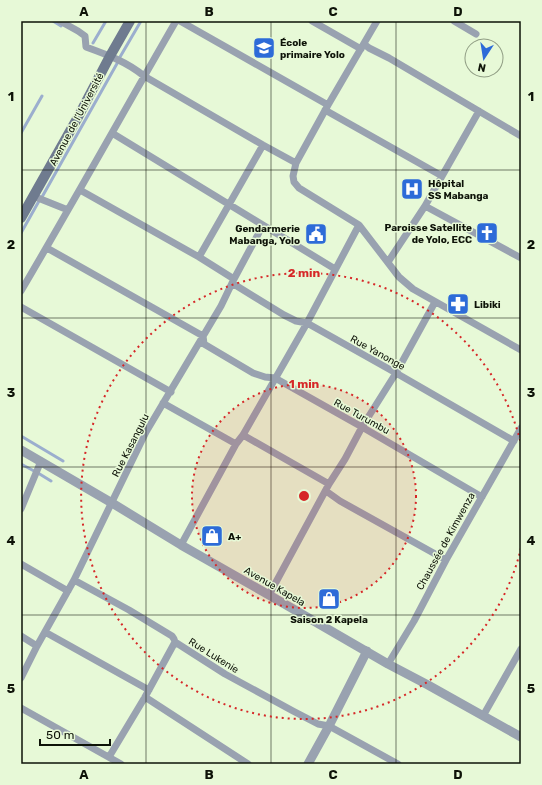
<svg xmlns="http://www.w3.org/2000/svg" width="542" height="785" viewBox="0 0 542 785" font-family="Rubik,sans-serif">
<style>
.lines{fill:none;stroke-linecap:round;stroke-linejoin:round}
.stream{stroke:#9baece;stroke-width:3}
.minor{stroke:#99a2b0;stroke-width:7}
.tertiary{stroke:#99a2b0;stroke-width:9}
.secondary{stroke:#6f7b8f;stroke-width:10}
.grid{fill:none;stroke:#0e1308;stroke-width:1;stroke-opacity:0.55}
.ring{fill:none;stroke:#d62828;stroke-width:2;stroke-dasharray:2 4}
.labels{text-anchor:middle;stroke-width:3;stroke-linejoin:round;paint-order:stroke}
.poi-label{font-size:10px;font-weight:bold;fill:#0e1308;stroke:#e7f9d7;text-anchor:start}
.street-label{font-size:10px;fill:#0e1308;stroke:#e7f9d7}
.centre{fill:#d62828;stroke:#e7f9d7;stroke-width:2}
.ring-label{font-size:12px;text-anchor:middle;font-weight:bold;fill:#d62828;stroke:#e7f9d7;stroke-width:3;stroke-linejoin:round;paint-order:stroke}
.neatline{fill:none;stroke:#0e1308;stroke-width:1.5}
.grid-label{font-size:13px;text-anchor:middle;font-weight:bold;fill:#0e1308}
</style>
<rect width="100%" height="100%" fill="#e7f9d7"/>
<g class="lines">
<path class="stream" d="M53,21L61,26
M93,43L106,21
M120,57L141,21
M21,133L42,96
M42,197L119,60
M21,233L39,201
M21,436L63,461
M21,464L34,471
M38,473L51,481"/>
<path class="minor" d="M60,21L78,31L85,36L86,47C108,55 127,62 144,76L263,145L296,163
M180,21L328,105
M312,21L361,49
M377,21L328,105L296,163L293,176L294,182L299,188L359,225L399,277L413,289L521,350
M454,21L476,34
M364,44L369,48L389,58L521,136
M325,110L442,176
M112,133L335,269
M80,190L199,257L234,279
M33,196L68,210
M425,206L521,258
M47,248L203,336L204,344L253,373L265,377L275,378L362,427L482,497
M199,257L263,145
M388,262L425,206L479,111
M232,283L284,315L296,321L307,323L396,373L514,441
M21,291C74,201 124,111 176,21
M21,307L171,392
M163,403L236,444
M243,435L329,484
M326,491L340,501L446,560
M21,509L41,461
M181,545L236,444L243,435L307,323L359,225
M21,564L68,591
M74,580L129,610L172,636L174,639L175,642L225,674L293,711L318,724L329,726L398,764
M269,595L329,484L345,459L362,427L396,373L435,302
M45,632L149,690
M21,636L37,646
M388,664L414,621L446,560L521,428
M21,678L37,646L74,580L146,432L221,306L234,279L263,225
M145,697L248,764
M21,708L121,764
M483,716L521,649
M109,757L145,697L175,642"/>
<path class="tertiary" d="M21,450L112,503L181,545L269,595L388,664L428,685L521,737
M308,764L329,726L367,651"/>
<path class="secondary" d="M21,218L78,117L110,56L130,21"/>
</g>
<path class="grid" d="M146,21V764M271,21V764M396,21V764M21,170H521M21,318H521M21,467H521M21,615H521"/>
<circle cx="304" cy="496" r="112" fill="#d62828" fill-opacity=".12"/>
<g class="ring">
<circle cx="304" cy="496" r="112"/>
<path d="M521 548A223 223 0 1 1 521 444"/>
</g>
<defs>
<g id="school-square" transform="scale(1.15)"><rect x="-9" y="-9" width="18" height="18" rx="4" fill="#2d6bd8" stroke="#e7f9d7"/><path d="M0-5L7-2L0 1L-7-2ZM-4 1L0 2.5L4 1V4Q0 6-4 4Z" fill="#fff"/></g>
<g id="hospital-square" transform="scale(1.15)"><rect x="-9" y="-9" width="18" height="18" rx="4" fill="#2d6bd8" stroke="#e7f9d7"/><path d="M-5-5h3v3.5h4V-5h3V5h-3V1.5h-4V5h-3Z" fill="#fff"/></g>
<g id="church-square" transform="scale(1.15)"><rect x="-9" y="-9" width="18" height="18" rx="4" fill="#2d6bd8" stroke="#e7f9d7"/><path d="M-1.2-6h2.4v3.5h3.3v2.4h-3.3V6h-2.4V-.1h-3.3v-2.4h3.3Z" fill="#fff"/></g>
<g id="civic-square" transform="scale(1.15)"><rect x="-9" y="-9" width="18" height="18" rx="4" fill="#2d6bd8" stroke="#e7f9d7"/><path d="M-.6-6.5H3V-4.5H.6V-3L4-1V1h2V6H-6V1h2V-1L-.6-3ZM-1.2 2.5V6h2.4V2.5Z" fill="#fff"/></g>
<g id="pharmacy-square" transform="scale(1.15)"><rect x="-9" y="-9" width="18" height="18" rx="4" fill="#2d6bd8" stroke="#e7f9d7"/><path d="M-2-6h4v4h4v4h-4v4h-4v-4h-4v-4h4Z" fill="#fff"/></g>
<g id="shop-square" transform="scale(1.15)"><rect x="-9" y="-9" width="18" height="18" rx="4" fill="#2d6bd8" stroke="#e7f9d7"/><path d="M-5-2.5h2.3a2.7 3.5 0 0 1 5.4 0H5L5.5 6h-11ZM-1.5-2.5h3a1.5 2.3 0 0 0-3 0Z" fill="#fff"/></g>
</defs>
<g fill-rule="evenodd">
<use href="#school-square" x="264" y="48"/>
<use href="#hospital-square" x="412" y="189"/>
<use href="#church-square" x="487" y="233"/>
<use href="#civic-square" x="316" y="234"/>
<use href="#pharmacy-square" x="458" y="304"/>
<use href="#shop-square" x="212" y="536"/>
<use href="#shop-square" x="329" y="599"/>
</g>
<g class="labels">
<g class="poi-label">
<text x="280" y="46">École<tspan x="280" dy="12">primaire Yolo</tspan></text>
<text x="428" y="187">Hôpital<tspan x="428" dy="12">SS Mabanga</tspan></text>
<text x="472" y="231" text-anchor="end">Paroisse Satellite<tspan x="472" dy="12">de Yolo, ECC</tspan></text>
<text x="300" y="232" text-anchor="end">Gendarmerie<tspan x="300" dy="12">Mabanga, Yolo</tspan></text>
<text x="474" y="308">Libiki</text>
<text x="228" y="540">A+</text>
<text x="329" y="623" text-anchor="middle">Saison 2 Kapela</text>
</g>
<g class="street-label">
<text transform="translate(76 119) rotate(-62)" y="4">Avenue de l’Université</text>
<text transform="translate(378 352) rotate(29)" y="4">Rue Yanonge</text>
<text transform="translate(362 416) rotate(29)" y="4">Rue Turumbu</text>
<text transform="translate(130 445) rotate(-63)" y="4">Rue Kasangulu</text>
<text transform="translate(445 541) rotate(-61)" y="4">Chaussée de Kimwenza</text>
<text transform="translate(275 586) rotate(30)" y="4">Avenue Kapela</text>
<text transform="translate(214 655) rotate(32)" y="4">Rue Lukenie</text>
</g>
</g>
<circle cx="304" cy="496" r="6" class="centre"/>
<g class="ring-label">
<text x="304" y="277">2 min</text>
<text x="304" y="388">1 min</text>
</g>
<rect width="542" height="785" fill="none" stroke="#e7f9d7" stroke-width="44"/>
<g transform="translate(484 58) rotate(192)"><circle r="19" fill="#e7f9d7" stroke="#909d84"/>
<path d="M0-3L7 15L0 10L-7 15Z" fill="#2d6bd8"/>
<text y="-6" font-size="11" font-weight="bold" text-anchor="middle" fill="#0e1308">N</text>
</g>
<path d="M40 739v6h70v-6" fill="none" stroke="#0e1308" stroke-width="2"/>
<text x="46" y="739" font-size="12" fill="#0e1308" stroke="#e7f9d7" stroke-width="3" paint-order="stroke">50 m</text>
<rect x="22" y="22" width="498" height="741" class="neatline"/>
<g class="grid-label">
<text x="84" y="16">A</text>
<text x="209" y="16">B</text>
<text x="333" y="16">C</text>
<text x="458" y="16">D</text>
<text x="11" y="101">1</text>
<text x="531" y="101">1</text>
<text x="11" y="249">2</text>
<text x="531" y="249">2</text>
<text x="11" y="397">3</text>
<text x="531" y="397">3</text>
<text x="11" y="545">4</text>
<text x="531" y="545">4</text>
<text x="11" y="693">5</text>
<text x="531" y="693">5</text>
<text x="84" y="779">A</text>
<text x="209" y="779">B</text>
<text x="333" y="779">C</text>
<text x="458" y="779">D</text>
</g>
</svg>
